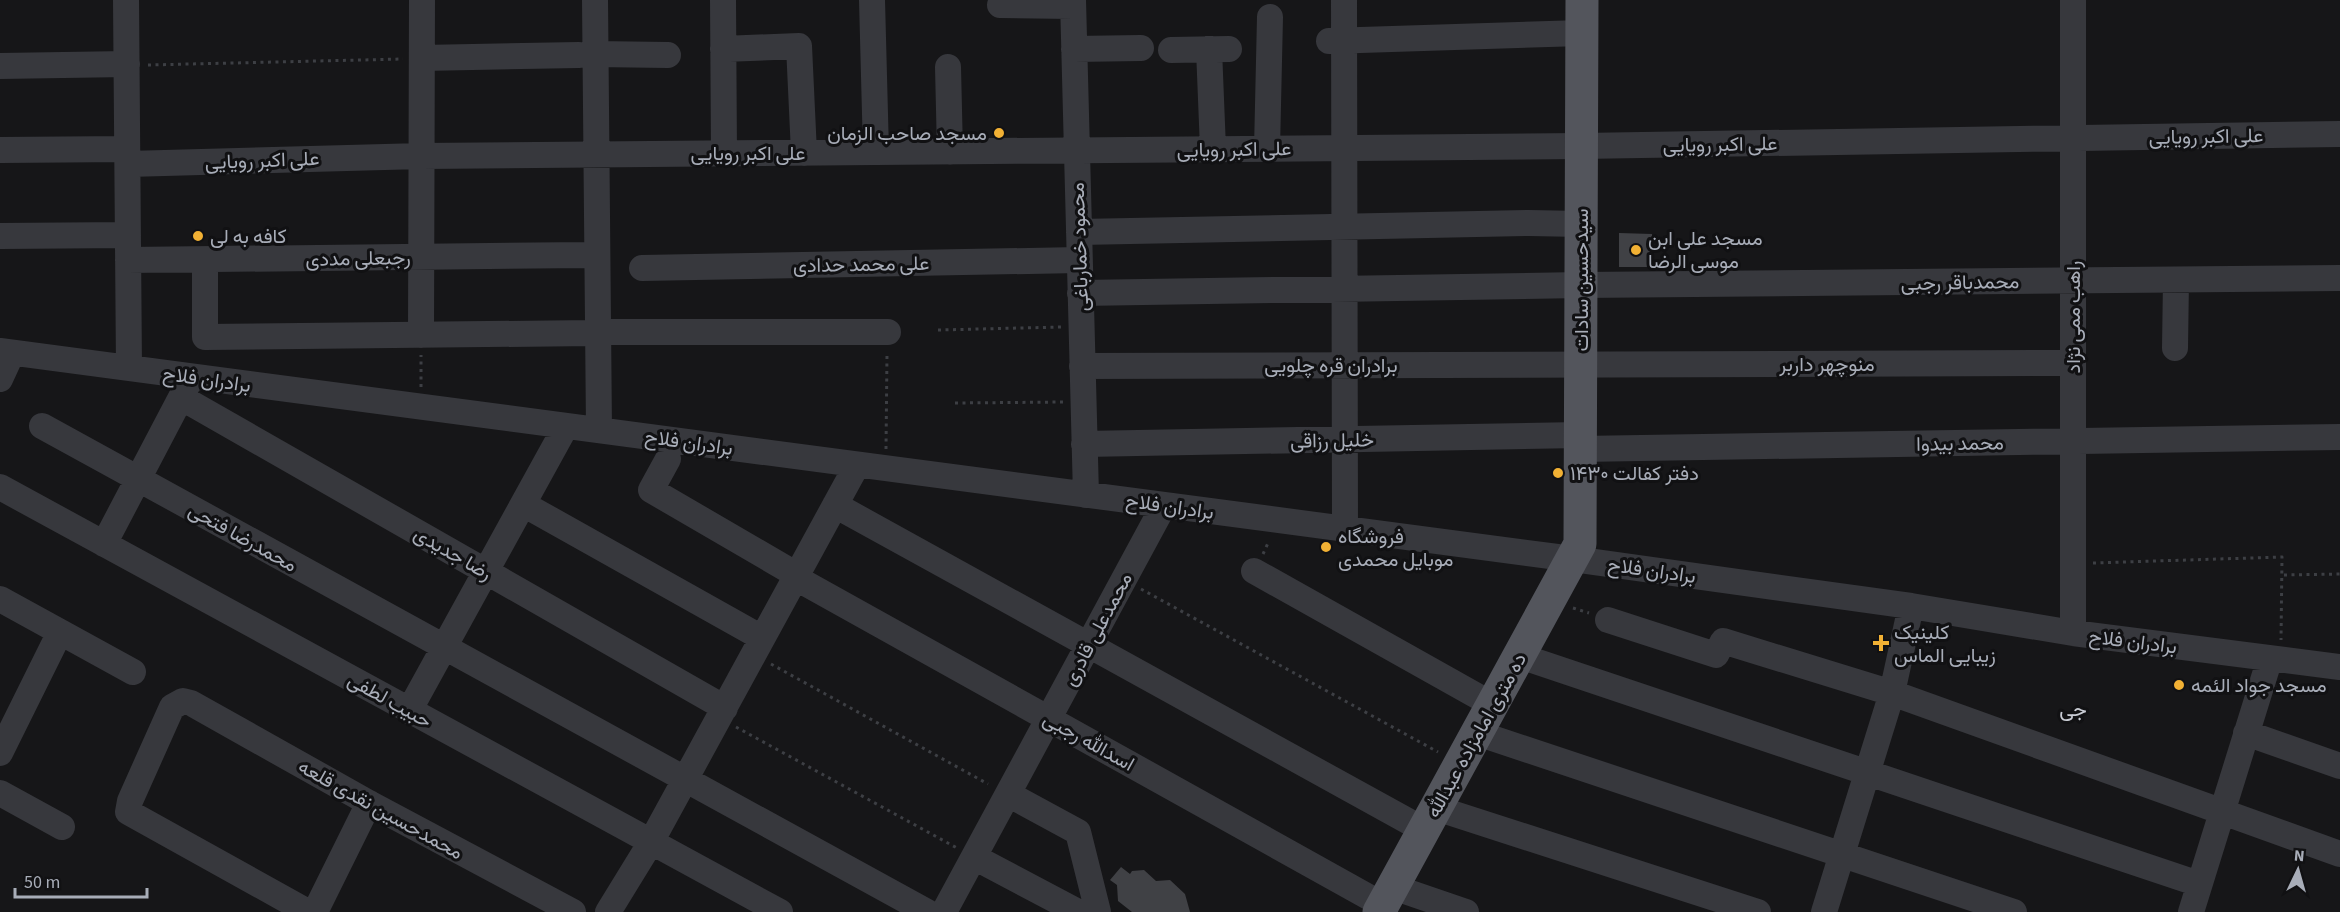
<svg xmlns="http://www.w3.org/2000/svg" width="2340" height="912" viewBox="0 0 2340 912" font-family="'Source Sans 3',Vazirmatn,sans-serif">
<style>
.building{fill:#404145}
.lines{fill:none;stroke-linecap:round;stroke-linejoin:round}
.path{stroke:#3d3f44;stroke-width:3;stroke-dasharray:3 4.5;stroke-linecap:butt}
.minor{stroke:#37383d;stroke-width:26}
.major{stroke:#53555c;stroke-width:33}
.poi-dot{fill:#f2b134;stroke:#111113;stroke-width:2}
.labels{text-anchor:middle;stroke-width:6;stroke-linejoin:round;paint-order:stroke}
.poi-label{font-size:20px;fill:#a8adb8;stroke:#111113;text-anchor:start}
.street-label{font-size:20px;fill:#a8adb8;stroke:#111113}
.neighbourhood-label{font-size:21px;fill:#c9ccd4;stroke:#111113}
</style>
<rect width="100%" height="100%" fill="#161618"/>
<path class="building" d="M1619,233L1652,234V267H1619Z
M1121,867L1130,874L1132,871L1144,870L1156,881L1170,880L1185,894L1190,912H1132L1118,901L1117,885L1110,880Z"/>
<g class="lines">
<path class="path" d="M148,65L403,59
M938,330L1062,327
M421,387V355
M955,403L1064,402
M886,449L887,353
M1263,554L1269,541
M2093,563L2282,557L2281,640
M2284,575L2340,574
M1141,589L1438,752
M1573,608L1589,613
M771,664L988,784
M736,727L957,848"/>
<path class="minor" d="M126,0L129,368
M595,0L599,430
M723,0L724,153
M872,0L876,152
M1073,0L1086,495
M1344,0L1345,529
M1000,5L1073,6
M1329,41L1582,33
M723,49L799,46L804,153
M1074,49L1141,48
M1209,49L1213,149
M1171,50L1229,49
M595,54L668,55
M422,58L579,55
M0,66L127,64
M948,67L950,152
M1267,149L1270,17
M0,150L127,149
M128,164L422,156L1581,146L2340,134
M1079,232L1529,223L1581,224
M0,236L128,235
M128,260L587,255
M205,260V337L593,333
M642,268L1079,260
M1080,293L1581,285L2340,278
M598,332H888
M421,335L422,0
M2175,348L2176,280
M0,351L1573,559L1911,606L2073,633L2340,667
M1082,366L2073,363
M0,379L12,353
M182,398L725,708
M42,426L927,912
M1084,444L1580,435
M1580,449L2340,437
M668,459L651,490L797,575
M0,487L780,912
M523,504L762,638
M835,505L1424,830
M104,544L189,382
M1254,571L1493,705
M796,578L1383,905
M0,599L133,672
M1608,620L1716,655L1723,641L1892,693L2340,854
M2073,633V0
M1520,656L2199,884
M409,711L566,426
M1477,733L2014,912
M2246,733L2340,766
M0,753L60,632
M0,793L62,827
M1008,794L1078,832L1098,912
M1436,808L1758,912
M974,857L1078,912
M1393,887L1466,912
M308,912L128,812L130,801L172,707L183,701L191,703L369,803L573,912
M315,912L369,803
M608,912L651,842L857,465
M944,912L1164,505
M1824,912L1892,693L1911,606
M2191,912L2270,658"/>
<path class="major" d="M1379,912L1580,544L1582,0"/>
</g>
<g class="poi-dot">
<circle cx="999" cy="133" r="6"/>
<circle cx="198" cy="236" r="6"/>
<circle cx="1636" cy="250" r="6"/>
<circle cx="1558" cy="473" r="6"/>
<circle cx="1326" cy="547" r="6"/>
<path d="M1878 634h6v6h6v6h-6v6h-6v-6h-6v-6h6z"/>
<circle cx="2179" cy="685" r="6"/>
</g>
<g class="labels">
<g class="poi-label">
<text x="987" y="140" text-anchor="end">مسجد صاحب الزمان</text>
<text x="210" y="243">کافه به لی</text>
<text x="1648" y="245">مسجد علی ابن<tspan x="1648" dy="23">موسی الرضا</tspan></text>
<text x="1570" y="480">دفتر کفالت ۱۴۳۰</text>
<text x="1338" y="543">فروشگاه<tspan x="1338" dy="23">موبایل محمدی</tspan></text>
<text x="1894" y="639">کلینیک<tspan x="1894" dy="23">زیبایی الماس</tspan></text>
<text x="2191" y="692">مسجد جواد الئمه</text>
</g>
<g class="street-label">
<text transform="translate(2206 136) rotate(-1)" y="7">علی اکبر رویایی</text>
<text transform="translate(1720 144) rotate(-1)" y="7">علی اکبر رویایی</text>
<text transform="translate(1234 149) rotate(-1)" y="7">علی اکبر رویایی</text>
<text x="748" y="160">علی اکبر رویایی</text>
<text transform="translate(262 160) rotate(-2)" y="7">علی اکبر رویایی</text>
<text transform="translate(1079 247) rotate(-92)" y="7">محمود خمارباغی</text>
<text transform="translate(358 258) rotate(-1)" y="7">رجبعلی مددی</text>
<text transform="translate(861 264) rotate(-1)" y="7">علی محمد حدادی</text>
<text transform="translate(1581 280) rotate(-90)" y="7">سیدحسین سادات</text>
<text transform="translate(1960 282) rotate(-1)" y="7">محمدباقر رجبی</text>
<text transform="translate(2073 317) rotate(-90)" y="7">راهب ممی نژاد</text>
<text x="1827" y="371">منوچهر داربر</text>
<text x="1331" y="372">برادران قره چلویی</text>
<text transform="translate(207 379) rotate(8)" y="7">برادران فلاح</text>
<text transform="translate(1332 440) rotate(-1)" y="7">خلیل رزاقی</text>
<text transform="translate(689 442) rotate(8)" y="7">برادران فلاح</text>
<text transform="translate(1960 443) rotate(-1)" y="7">محمد بیدوا</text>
<text transform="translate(1170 506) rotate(8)" y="7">برادران فلاح</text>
<text transform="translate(243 537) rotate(29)" y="7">محمدرضا فتحی</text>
<text transform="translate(453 553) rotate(30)" y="7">رضا جدیدی</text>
<text transform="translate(1652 570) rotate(8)" y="7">برادران فلاح</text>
<text transform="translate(1097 629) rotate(-62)" y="7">محمدعلی قادری</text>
<text transform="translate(2133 641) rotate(7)" y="7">برادران فلاح</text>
<text transform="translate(390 700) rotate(29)" y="7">حبیب لطفی</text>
<text transform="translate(1476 735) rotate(-61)" y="7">ده متری امامزاده عبدالله</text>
<text transform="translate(1089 741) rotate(29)" y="7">اسدالله رجبی</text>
<text transform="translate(381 809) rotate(29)" y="7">محمدحسین نقدی قلعه</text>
</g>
<g class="neighbourhood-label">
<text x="2073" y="716">جی</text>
</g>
</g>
<g transform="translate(2298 870) rotate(5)" stroke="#111113" stroke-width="4.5" paint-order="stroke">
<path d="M0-4.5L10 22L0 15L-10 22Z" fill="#a8adb8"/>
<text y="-9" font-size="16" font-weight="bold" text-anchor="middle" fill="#a8adb8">N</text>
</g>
<path d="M15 888v9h132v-9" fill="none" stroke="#a8adb8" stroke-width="3"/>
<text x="24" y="888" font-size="18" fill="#a8adb8" stroke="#111113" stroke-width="4.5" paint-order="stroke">50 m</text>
</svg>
